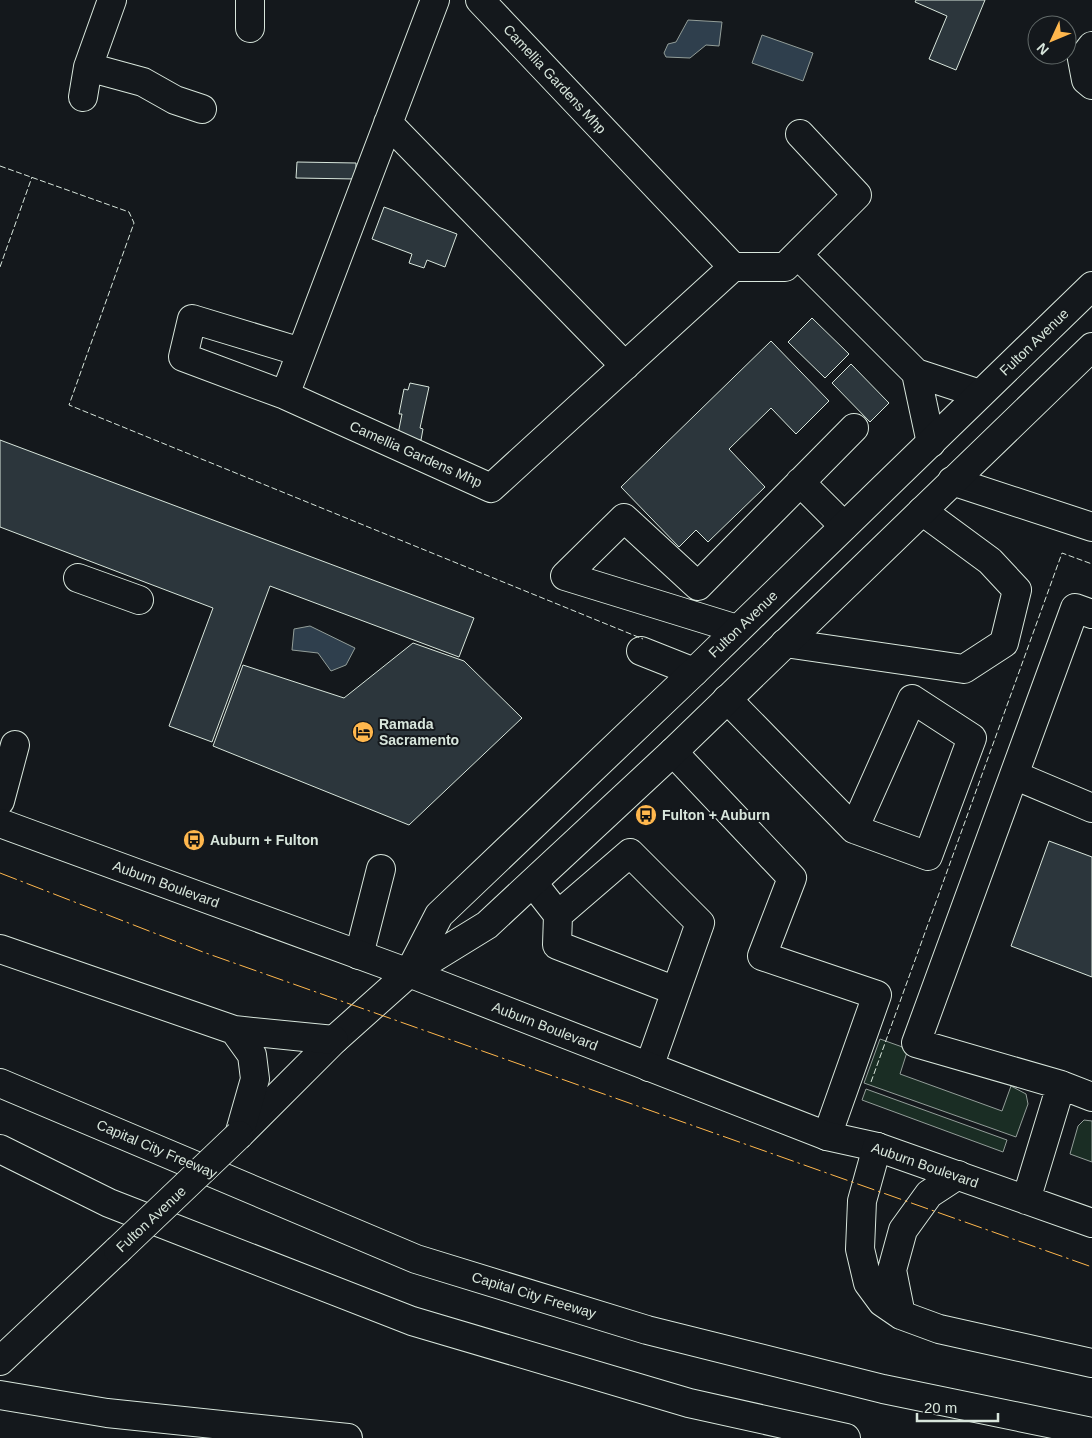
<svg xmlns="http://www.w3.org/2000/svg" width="1092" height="1438" viewBox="0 0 1092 1438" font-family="Arial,sans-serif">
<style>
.green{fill:#1a2d24;stroke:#939e99}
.water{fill:#2f3f4d;stroke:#939e99}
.building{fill:#2c363c;stroke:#d8e6dc}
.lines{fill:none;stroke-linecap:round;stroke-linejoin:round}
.minor-casing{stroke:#d8e6dc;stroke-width:30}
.major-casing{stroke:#d8e6dc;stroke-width:30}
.highway-casing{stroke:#d8e6dc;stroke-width:30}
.minor{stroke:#14181c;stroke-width:28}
.major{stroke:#14181c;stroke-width:28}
.highway{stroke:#14181c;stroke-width:28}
.major-bridge-casing{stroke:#d8e6dc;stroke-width:30;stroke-linecap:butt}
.major-bridge{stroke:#14181c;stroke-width:28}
.fence{stroke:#d8e6dc;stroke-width:1;stroke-dasharray:6 2.5;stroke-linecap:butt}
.power{stroke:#ffb74d;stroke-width:1;stroke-dasharray:18 4 2.5 4;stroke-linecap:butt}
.labels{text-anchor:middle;stroke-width:4;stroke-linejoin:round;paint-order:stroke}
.street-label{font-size:14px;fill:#d8e6dc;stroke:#14181c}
.poi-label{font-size:14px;font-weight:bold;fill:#d8e6dc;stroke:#14181c;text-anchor:start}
</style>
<rect width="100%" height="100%" fill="#14181c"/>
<path class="green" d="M880,1039L908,1049L900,1074L1002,1111L1011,1086L1026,1094L1028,1104L1016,1137L864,1083Z
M866,1089L1007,1140L1003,1152L862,1100Z
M1084,1120L1092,1121V1162L1070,1154L1078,1126Z"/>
<path class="water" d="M688,20L722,22L719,46L706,45L690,58L666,57L664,53L668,44L676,42Z
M762,35L813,53L803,81L752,63Z
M310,626L355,648L346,665L331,671L318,653L292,650L294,629Z"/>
<path class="building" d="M916,0H985L956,70L929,59L947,16L915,2Z
M297,162L356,163V179L296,178Z
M384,207L457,234L445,267L427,260L424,268L409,263L412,254L372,239Z
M812,318L849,354L825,378L788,342Z
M771,341L829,401L796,434L771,408L729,449L765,487L708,542L696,530L679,547L621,487Z
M851,364L889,403L870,422L832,383Z
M410,383L429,387L420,428L423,429L421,440H418L398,434L402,414H399L404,389L408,390Z
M0,440L474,618L459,657L270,586L212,742L169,726L213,608L0,527Z
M413,643L464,661L522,718L409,825L213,746L243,665L344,698Z
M1049,841L1092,857V977L1011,946Z"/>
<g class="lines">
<g class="minor-casing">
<path id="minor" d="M250,0V28
M480,0L733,267H785L857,195L800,134
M1092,46L1082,59L1086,80L1092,85
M88,67L143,82L175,100L202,109
M83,97L88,67L112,0
M388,123L625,366
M798,255L916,373L980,394
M301,352L192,319L183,357L285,395L491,488L733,267
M916,373L931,443
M285,395L435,0
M952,481L1092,527
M800,482L844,526
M78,578L139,600
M737,629L565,576L624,518L698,586L854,428
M785,643L964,669L1004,643L1017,590L990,561L922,511
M641,651L694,672
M727,699L854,829L912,699L972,738L928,856L854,829
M673,752L792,878L762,956L877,995L827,1136
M1014,775L1092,808
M0,801L15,745
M533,883L558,915L630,853L700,923L649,1067
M558,915L557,945L676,991
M359,955L381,869
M1061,1085L1092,1097
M877,1147L1092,1223
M1026,1200L1061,1085L916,1043L1075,608L1092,614"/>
</g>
<g class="major-casing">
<path id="major" d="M0,823L409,973L827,1136L877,1147
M409,973L439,915L694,672L1092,286
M239,1135L334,1040L409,973L487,925L673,752L1092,347
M0,1361L118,1250"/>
</g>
<g class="highway-casing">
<path id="highway" d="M0,949L234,1030L334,1040
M234,1030L252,1055L255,1079L239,1135
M0,1083L416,1259L647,1330L883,1389L1092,1432
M877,1147L862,1201L860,1249L868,1283L882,1302L901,1315L939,1329L1092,1363
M0,1149L109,1203L412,1321L689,1403L846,1438
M901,1315L892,1270L903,1230L929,1194L958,1175
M0,1395L107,1413L348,1438"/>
</g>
<use href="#minor" class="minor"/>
<use href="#major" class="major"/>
<use href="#highway" class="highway"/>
<g class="major-bridge-casing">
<path id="major-bridge" d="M118,1250L239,1135"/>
</g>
<use href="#major-bridge" class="major-bridge"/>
<path class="fence" d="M0,166L129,212L134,223L69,405L643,639
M0,267L32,177
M871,1082L1062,553L1092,564"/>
<path class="power" d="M0,873L203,952L1092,1267"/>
</g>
<defs>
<g id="hotel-disc" transform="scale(1.125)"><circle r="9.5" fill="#ffb74d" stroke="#14181c"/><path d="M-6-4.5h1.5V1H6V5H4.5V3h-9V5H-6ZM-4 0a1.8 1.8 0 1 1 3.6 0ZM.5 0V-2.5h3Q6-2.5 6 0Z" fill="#111"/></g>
<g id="bus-disc" transform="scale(1.125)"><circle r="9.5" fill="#ffb74d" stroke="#14181c"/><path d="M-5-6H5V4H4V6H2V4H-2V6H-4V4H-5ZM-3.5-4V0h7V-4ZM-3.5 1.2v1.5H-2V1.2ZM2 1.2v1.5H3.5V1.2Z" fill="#111"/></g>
</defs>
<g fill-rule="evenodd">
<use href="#hotel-disc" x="363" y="732"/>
<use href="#bus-disc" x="646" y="815"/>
<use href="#bus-disc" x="194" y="840"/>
</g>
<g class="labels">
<g class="street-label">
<text transform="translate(555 79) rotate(47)" y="5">Camellia Gardens Mhp</text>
<text transform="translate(1034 342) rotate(-44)" y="5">Fulton Avenue</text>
<text transform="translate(416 454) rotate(24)" y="5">Camellia Gardens Mhp</text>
<text transform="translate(743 624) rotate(-44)" y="5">Fulton Avenue</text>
<text transform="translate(166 884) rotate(20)" y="5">Auburn Boulevard</text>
<text transform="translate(545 1026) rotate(21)" y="5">Auburn Boulevard</text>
<text transform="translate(157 1149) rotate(23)" y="5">Capital City Freeway</text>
<text transform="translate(925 1165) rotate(19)" y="5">Auburn Boulevard</text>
<text transform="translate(151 1219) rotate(-43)" y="5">Fulton Avenue</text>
<text transform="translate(534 1295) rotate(17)" y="5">Capital City Freeway</text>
</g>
<g class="poi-label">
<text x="379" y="729">Ramada<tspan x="379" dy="16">Sacramento</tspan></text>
<text x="662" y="820">Fulton + Auburn</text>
<text x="210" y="845">Auburn + Fulton</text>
</g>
</g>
<g transform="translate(1052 40) rotate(226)"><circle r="24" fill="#14181c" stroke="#626a69"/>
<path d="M0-4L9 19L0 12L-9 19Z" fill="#ffb74d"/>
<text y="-8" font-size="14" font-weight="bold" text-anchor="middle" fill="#d8e6dc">N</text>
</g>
<path d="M917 1413v8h81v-8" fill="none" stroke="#d8e6dc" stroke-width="2.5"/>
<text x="924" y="1413" font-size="15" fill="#d8e6dc" stroke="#14181c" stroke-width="4" paint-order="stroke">20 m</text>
</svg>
